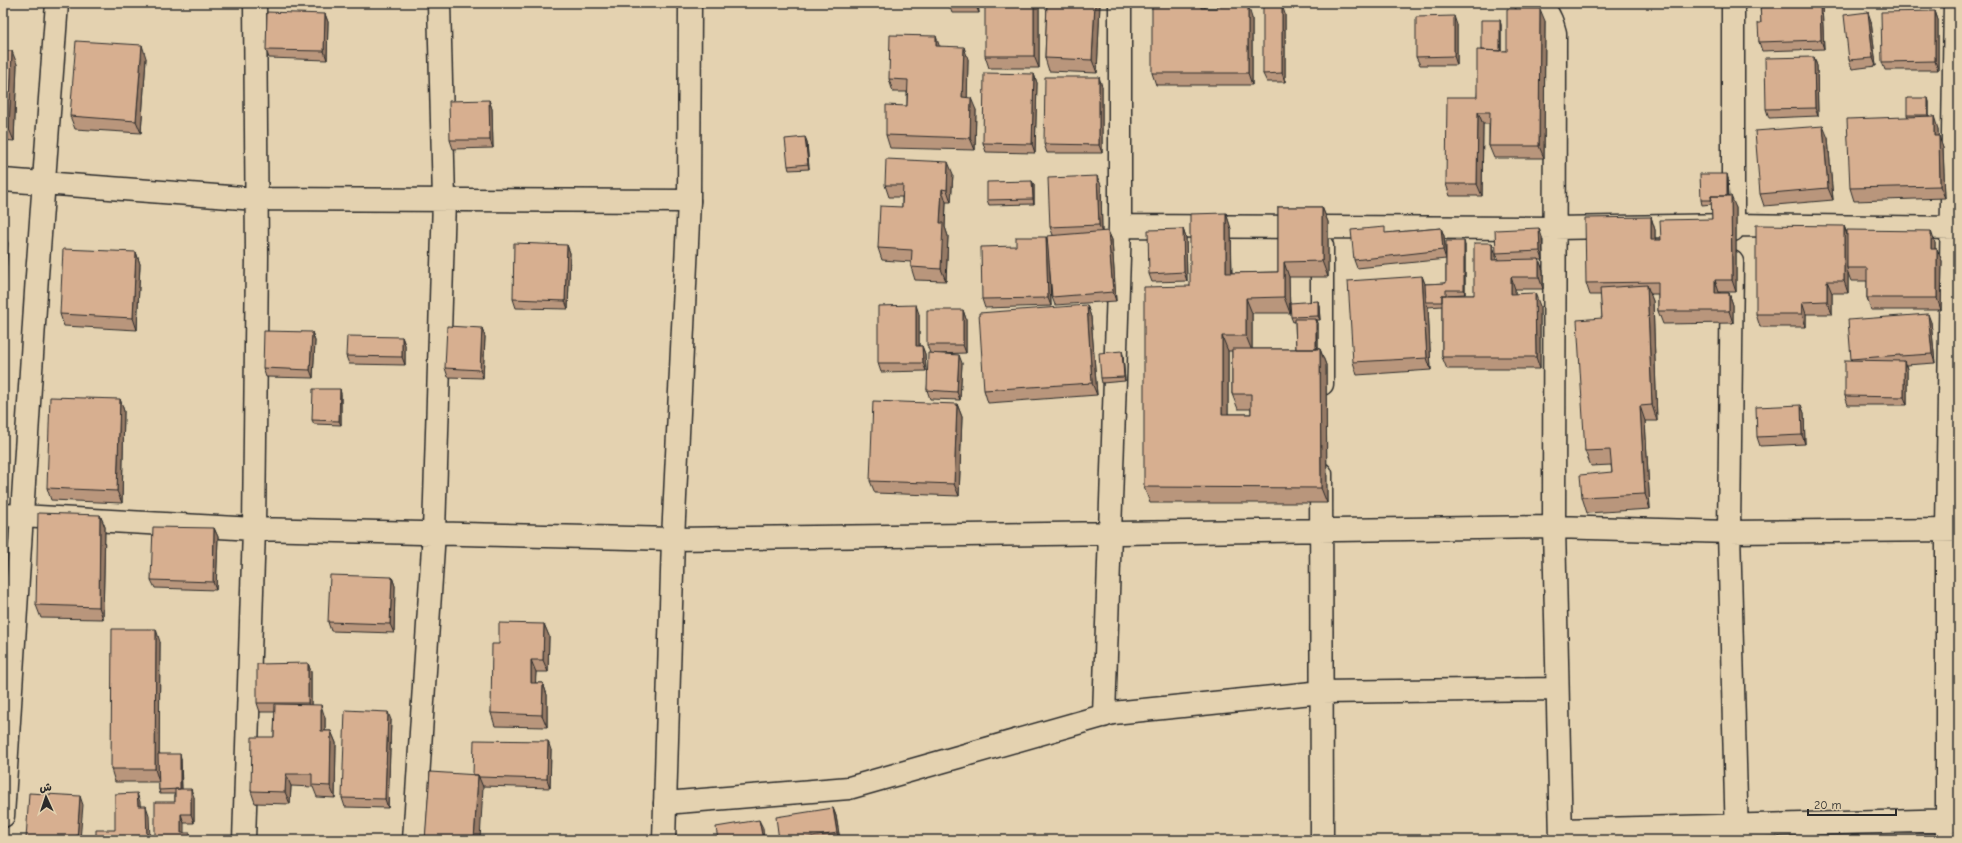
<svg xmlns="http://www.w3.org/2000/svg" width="1962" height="843" viewBox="0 0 1962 843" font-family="'Comic Neue','Playpen Sans Arabic',sans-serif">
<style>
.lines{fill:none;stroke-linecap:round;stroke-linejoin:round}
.minor-casing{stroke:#2b2b2b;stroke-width:25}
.tertiary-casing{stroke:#2b2b2b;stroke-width:25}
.minor{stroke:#e4d2b0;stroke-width:22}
.tertiary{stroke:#e4d2b0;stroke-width:22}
.wall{fill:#b9967c;stroke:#2b2b2b;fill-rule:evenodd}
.shaded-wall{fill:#967a65;stroke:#2b2b2b}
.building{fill:#d7af90;stroke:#2b2b2b}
</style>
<rect width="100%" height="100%" fill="#e4d2b0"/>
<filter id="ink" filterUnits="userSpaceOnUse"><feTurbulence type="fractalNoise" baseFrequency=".025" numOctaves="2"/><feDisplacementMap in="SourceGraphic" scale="8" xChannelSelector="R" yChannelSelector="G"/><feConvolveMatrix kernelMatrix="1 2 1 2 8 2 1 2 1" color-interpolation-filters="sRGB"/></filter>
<g filter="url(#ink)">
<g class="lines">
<g class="minor-casing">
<path id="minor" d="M1526,3C1547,9 1549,11 1555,33L1554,527L1561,840
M3,180L256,199L689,201
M1120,226L1555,228L1733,225L1959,228
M1733,230V3
M1732,262L1729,532L1737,840
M1322,384V246
M1321,474L1322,840
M3,515L254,529L673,539L1554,527L1729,532L1959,530
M1104,716L1120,226V3
M665,803L849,788L1113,713L1322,692L1557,689
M3,816L37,276L57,3
M1561,830L1959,820
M244,840L254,529L257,256L255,3
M414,840L434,532L444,200L439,3
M1947,840V529L1955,3"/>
</g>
<g class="tertiary-casing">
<path id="tertiary" d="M664,840L673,539L689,201L690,3"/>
</g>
<use href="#minor" class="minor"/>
<use href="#tertiary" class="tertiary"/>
</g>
<path class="wall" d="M978,3L979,13H952L949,5Z
M1039,3V68H989L985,56Z
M1047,3H1100L1097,73L1049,71L1045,58Z
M1760,3H1822V5L1824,49L1762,51L1759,42L1761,23Z
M1205,8L1252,18V85H1156L1152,73Z
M1935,11L1938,20V70H1885L1882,62Z
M325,14L328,22L327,60L269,58L266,50Z
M1285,14V82H1267L1263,74Z
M1500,20L1501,25V51H1507L1545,21L1544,158H1494L1489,146V124H1483L1482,196H1450L1446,184L1477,97L1481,50Z
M1871,21L1876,66L1852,69L1849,60Z
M1457,25V65H1420L1416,57Z
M940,46L968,59L967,98L976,110L975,150L890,148L886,135L907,106V92H893L889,79Z
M3,51L17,64L14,141L3,140Z
M1814,57L1817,66L1818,116L1769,118L1766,109Z
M146,58L141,133L75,129L70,116Z
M1034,74L1037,83L1035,153L986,152L983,143Z
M1102,86V153H1047L1044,144Z
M1928,98L1929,102V117L1938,129V136L1943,148L1945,198L1854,201L1850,188L1908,117L1907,115Z
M489,100L492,109L493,148L453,149L450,140Z
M805,137L807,142L809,169L789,170L788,166Z
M1828,138L1833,200L1764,206L1760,194Z
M953,174L951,202H946L945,227L948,236L946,281L915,280L911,267V262L882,260L878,248L902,207V197H889L885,185Z
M1728,178L1729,196L1736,208V292H1719V293H1729L1733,305V323L1663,324L1658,311V294H1650L1653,301L1657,421H1645L1650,509L1587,513L1582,497L1612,472L1611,465L1591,466L1585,451L1602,318L1601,295H1590L1586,283L1651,217L1655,230V240H1661L1712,219V204L1702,205L1701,200Z
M1032,181L1034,185V204L989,205L987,200Z
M1101,185L1102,232L1108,231L1112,240L1116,301L1055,305L1052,297L1050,272L1051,306L985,308L982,299L1016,246L1047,240L1053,235L1050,227Z
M1278,207H1322L1328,222V277H1289L1290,313H1252V349H1296L1295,321L1293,322L1291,317L1318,301L1319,306L1320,320H1317L1318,323V349H1320L1326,365L1327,503H1150L1144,487L1190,286L1226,213L1231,229L1232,273L1278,272ZM1228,351H1232V394L1238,409H1251V414H1228Z
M1844,226L1847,233L1935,243V249H1937L1942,261L1941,310H1871L1867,298V281H1851L1848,273V293H1832V314H1806V327H1760L1756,314Z
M1441,228L1444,236L1446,257L1465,245V294L1448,295H1474L1496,255V260H1499L1496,253L1542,237L1543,260H1539L1543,271V289H1515V294L1540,306V369H1447L1442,357V306L1428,307L1431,370L1357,375L1353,362L1422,276L1425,284L1446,283V259L1357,268L1354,260L1387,233Z
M1183,229L1186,238L1187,281L1152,282L1149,274Z
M567,245L570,253L568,309L516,308L513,299Z
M136,252L140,264L137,330L64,326L60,314Z
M1087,305L1091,317L1097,395L988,403L984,390Z
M963,310L966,319V353L935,354L962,363L960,400L930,399L927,390L930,353L927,345Z
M919,314V346H922L925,354L926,371L881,372L878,363Z
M1931,322L1935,363L1906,365L1907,369V405H1848L1845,396L1852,360L1851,359Z
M482,328L485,337L483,378L448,377L445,368Z
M312,332L315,341L313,378L266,377L263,368Z
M402,337L405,345V365L349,364L346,356Z
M1122,351L1123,355L1125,381L1102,383L1101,378Z
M340,389L341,394V425L314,424L312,420Z
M120,399L124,411L122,503L51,500L47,488Z
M957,404L962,417L959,496L875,493L870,481Z
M1801,405L1804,413L1805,444L1760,446L1757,437Z
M100,515L105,527L103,619L41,618L36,605Z
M214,528L218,537L216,590L155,588L151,580Z
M392,577L395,586L394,633L331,631L328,622Z
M544,624L549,636L548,672H536L535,683H543L547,695V727L495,726L491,713L499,644Z
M160,642L159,754L181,758L182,789L194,797V823H184L155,840L175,802V794H160L159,790V782H115L111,769Z
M308,663L311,672V705L325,718V731H331L336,743L335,798L317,797L313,787L291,786L290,804L255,803L251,791L274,737L275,712H260L257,703Z
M391,720L388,808L345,807L342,798Z
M551,750L550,788L482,786L483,787L473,775Z
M833,808L836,816L840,840H779Z"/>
<path class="shaded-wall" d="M975,3H978L979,13L975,4Z
M1034,3H1039V68L1034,56Z
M1095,3H1100L1097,73L1092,60Z
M1201,3H1205V20L1201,8Z
M1820,3H1822V5L1824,49L1821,40Z
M1248,5L1252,18V85L1248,73Z
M1282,5L1285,14V82L1282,73Z
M1540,9L1545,21L1544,158L1539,146Z
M1935,11L1938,20V70L1935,61Z
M1868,12L1871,21L1876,66L1873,58Z
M325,14L328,22L327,60L324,51Z
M1454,16L1457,25V65L1454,56Z
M1500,20L1501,25V55L1500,51Z
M936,36L940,48L936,46Z
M142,45L146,58L141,133L136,121Z
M964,47L968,59L967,110L962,97Z
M12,51L17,64L14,141L9,129Z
M1814,57L1817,66L1818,116L1815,108Z
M1034,74L1037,83L1035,153L1032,144Z
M1099,77L1102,86V153L1099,145Z
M971,98L976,110L975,150L970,138Z
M1928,98L1929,102V119L1928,115Z
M489,100L492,109L493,148L490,140Z
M1478,112L1483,124L1482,196L1477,184Z
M1934,116L1938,129L1939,148L1934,136Z
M1823,126L1828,138L1833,200L1828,188Z
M1939,136L1943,148L1945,198L1940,186Z
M805,137L807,142L809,169L808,164Z
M948,162L953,174L951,202L947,190Z
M1727,174L1728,178L1729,204L1728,199Z
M1097,176L1101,185L1102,233L1099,225Z
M1032,181L1034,185V204L1033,199Z
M942,189L946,202L945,227L948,236L946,281L941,269L940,223Z
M1731,196L1736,208V292L1732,280Z
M1322,207L1328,222V277L1322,261Z
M1226,213L1231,229L1232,288L1226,273Z
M1651,217L1655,230V252L1651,240Z
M1844,226L1848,238L1847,268L1848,273V293L1844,281Z
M1441,228L1444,236L1446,259L1443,250Z
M1539,228L1542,237L1543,260L1540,251Z
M1183,229L1186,238L1187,281L1184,272Z
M3,231L8,243L4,309L3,305Z
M1108,231L1112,240L1116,301L1113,292Z
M1931,231L1935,243V261L1931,249Z
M1046,237L1049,245L1051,306L1048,298Z
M1464,241L1465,245V294L1464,290Z
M1492,243L1496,255V272L1492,260Z
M567,245L570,253L568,309L565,301Z
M1937,249L1942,261L1941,310L1937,298Z
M136,252L140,264L137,330L133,318Z
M1539,259L1543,271V289L1539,277Z
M1284,262L1289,277L1290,313L1284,297Z
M1422,276L1427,289L1426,302L1428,307L1431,370L1427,358Z
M1511,277L1515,289V306L1511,294Z
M1715,280L1719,292V305L1715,293Z
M1827,281L1832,293V314L1827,301Z
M1647,285L1653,301L1657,421L1652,405Z
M1535,293L1540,306V369L1536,357Z
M1729,293L1733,305V323L1729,311Z
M1246,298L1252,313V351L1246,336Z
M1318,301L1319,306L1320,320L1318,316Z
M1802,302L1806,314V327L1802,314Z
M916,305L919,314V354L916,346Z
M1087,305L1091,317L1097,395L1092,383Z
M963,310L966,319V353L963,345Z
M1928,314L1931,322L1935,363L1932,354Z
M1316,319L1318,323V358L1317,354Z
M482,328L485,337L483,378L480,370Z
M312,332L315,341L313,378L310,370Z
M1222,336L1228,351V430L1222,414Z
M402,337L405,345V365L402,357Z
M922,346L925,354L926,371L923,363Z
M1320,349L1326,365L1327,503L1321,488Z
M1122,351L1123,355L1125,381L1124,377Z
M959,355L962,363L960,400L957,392Z
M1904,361L1907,369V405L1904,397Z
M340,389L341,394V425L339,421Z
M120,399L124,411L122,503L117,491Z
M957,404L962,417L959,496L954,484Z
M1801,405L1804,413L1805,444L1802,435Z
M1640,406L1645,421L1650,509L1645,494Z
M100,515L105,527L103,619L99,607Z
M214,528L218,537L216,590L213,582Z
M392,577L395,586L394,633L390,624Z
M544,624L549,636L548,672L543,660Z
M156,629L160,642L159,782L155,769Z
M531,660L536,672L535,695L531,683Z
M308,663L311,672V711L308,703Z
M543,683L547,695V727L542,715Z
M321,705L325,718V743L321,731Z
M388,712L391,720L388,808L385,799Z
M331,731L336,743L335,798L330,786Z
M548,741L551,750L550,788L547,779Z
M180,754L181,758L182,794L180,789Z
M286,774L291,786L290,804L285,792Z
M478,775L483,787L480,840H474Z
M191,789L194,797V823L191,814Z
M137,793L140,802L141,815L138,806Z
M80,796L83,805L80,840H77Z
M146,806L149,815L150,840H147Z
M833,808L836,816L840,840L837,833Z
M181,814L184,823V840L181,833Z
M759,820L763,828L764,840H763Z
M190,833L193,840H190Z"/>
<path class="building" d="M949,3H975V4L949,5Z
M985,3H1034V56H985Z
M1047,3H1095L1092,60L1045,58Z
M1152,3H1201V8H1217V6L1248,5V73H1152Z
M1760,3H1820L1821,40L1759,42L1758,23H1761Z
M1263,5H1282V73L1263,74Z
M1507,9H1540L1539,146H1489L1490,112H1478L1477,184H1446L1447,97H1477V50L1507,51Z
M1935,11V61L1882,62L1881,12Z
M267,12L325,14L324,51L266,50Z
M1868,12L1873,58L1849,60L1844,15Z
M1454,16V56L1416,57V17Z
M1481,20H1500V51L1481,50Z
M890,35L936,36V46L964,47L962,97L971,98L970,138L886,135V105L907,106L908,80L889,79Z
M76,41L142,45L136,121L70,116Z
M3,51H12L9,129L3,128Z
M1814,57L1815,108L1766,109L1765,58Z
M984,73L1034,74L1032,144L983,143Z
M1045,77H1099V145L1044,144Z
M1907,98H1928V115H1907Z
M489,100L490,140H450L449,101Z
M1934,116V136H1939L1940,186L1850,188L1847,119Z
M1823,126L1828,188L1760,194L1755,131Z
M805,137L808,164L788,166L785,139Z
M886,159L948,162L947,190L942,189L940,223H943L941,269L911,267L912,250L878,248L880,206L902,207L903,185H885Z
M1700,174H1727V196H1711L1712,200H1701Z
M1097,176L1099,225L1050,227L1048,178Z
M1032,181L1033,199L987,200V182Z
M1711,196H1731L1732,280H1715V293H1729V311H1658V282L1586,283L1585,218L1651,217V240H1661L1660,220L1712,219Z
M1278,207H1322V261L1284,262V297L1246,298V336H1222V414H1251V394H1232V349H1320L1321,488L1144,487V287L1190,286V214L1226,213V273L1278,272Z
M1756,225L1844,226V281H1827V301L1802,302V314H1756Z
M1385,227V233L1441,228L1443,250L1354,260L1351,230Z
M1539,228L1540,251L1496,253L1495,230Z
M1183,229L1184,272L1149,274L1148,230Z
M1847,230L1931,231V249H1937V298H1867V268H1847Z
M1108,231L1113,292L1052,297L1047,236Z
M1016,237H1046L1048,298L982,299L981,247L1016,246Z
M1446,241H1464V290H1446V295H1442V302H1426L1425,284L1446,283Z
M514,243L567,245L565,301L513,299Z
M1474,243H1492V260L1539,259V277H1511V294L1535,293L1536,357H1442V295H1474Z
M63,249L136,252L133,318L60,314Z
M1422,276L1427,358L1353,362L1348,281Z
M1647,285L1652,405L1640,406L1645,494L1582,497L1580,475L1612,472L1610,450L1585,451L1577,320L1602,318L1600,288Z
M1318,301V316L1291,317L1290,303Z
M916,305V346H922L923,363H878V306Z
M1087,305L1092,383L984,390L979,313Z
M927,310H963V345H927Z
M1928,314L1932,354L1900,356V355L1851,359L1848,320Z
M1295,319H1316V349H1296Z
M447,326L482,328L480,370L445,368Z
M264,331L312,332L310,370L263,368Z
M347,336L402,337V357L346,356Z
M1122,351L1124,377L1101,378L1099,353Z
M928,353L959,355L957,392L927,390Z
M1845,360L1904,361V397L1845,396Z
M313,389H340L339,421L312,420Z
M50,397L120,399L117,491L47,488Z
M873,401L957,404L954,484L870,481Z
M1801,405L1802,435L1757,437L1756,407Z
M38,513L100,515L99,607L36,605Z
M153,527L214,528L213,582L151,580Z
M330,575L392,577L390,624L328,622Z
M499,623L544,624L543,660H531V683H543L542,715L491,713L492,644H499Z
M112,629H156L155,769H111Z
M308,663V703H257V664Z
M275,704L321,705V731H331L330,786L312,785V774H286L285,792L251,791L252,737H274Z
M345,710L388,712L385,799L342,798Z
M474,740L548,741L547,779L479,777L478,775H473Z
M158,754H180V789L159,790Z
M430,772L478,775L474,840H425Z
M175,789H191V814H181V833H190V840H155V802H175Z
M29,793L80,796L77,840H41L26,839Z
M137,793L138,806H146L147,840H96V830H115V794Z
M833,808L837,833L793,840H779L776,817Z
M759,820L763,840H718L716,827Z"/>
</g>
<rect width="1962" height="843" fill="none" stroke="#e4d2b0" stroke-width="16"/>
<rect x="8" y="8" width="1946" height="827" fill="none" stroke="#2b2b2b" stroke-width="1.5" filter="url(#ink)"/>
<g transform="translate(46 797) rotate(357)" stroke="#e4d2b0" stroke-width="3" paint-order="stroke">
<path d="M0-3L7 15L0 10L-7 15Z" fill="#2b2b2b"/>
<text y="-6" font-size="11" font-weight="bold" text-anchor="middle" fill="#2b2b2b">ش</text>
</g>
<path d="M1808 809v6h88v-6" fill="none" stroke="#2b2b2b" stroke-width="2"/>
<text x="1814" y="809" font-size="12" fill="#2b2b2b" stroke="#e4d2b0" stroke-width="3" paint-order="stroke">20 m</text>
</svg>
